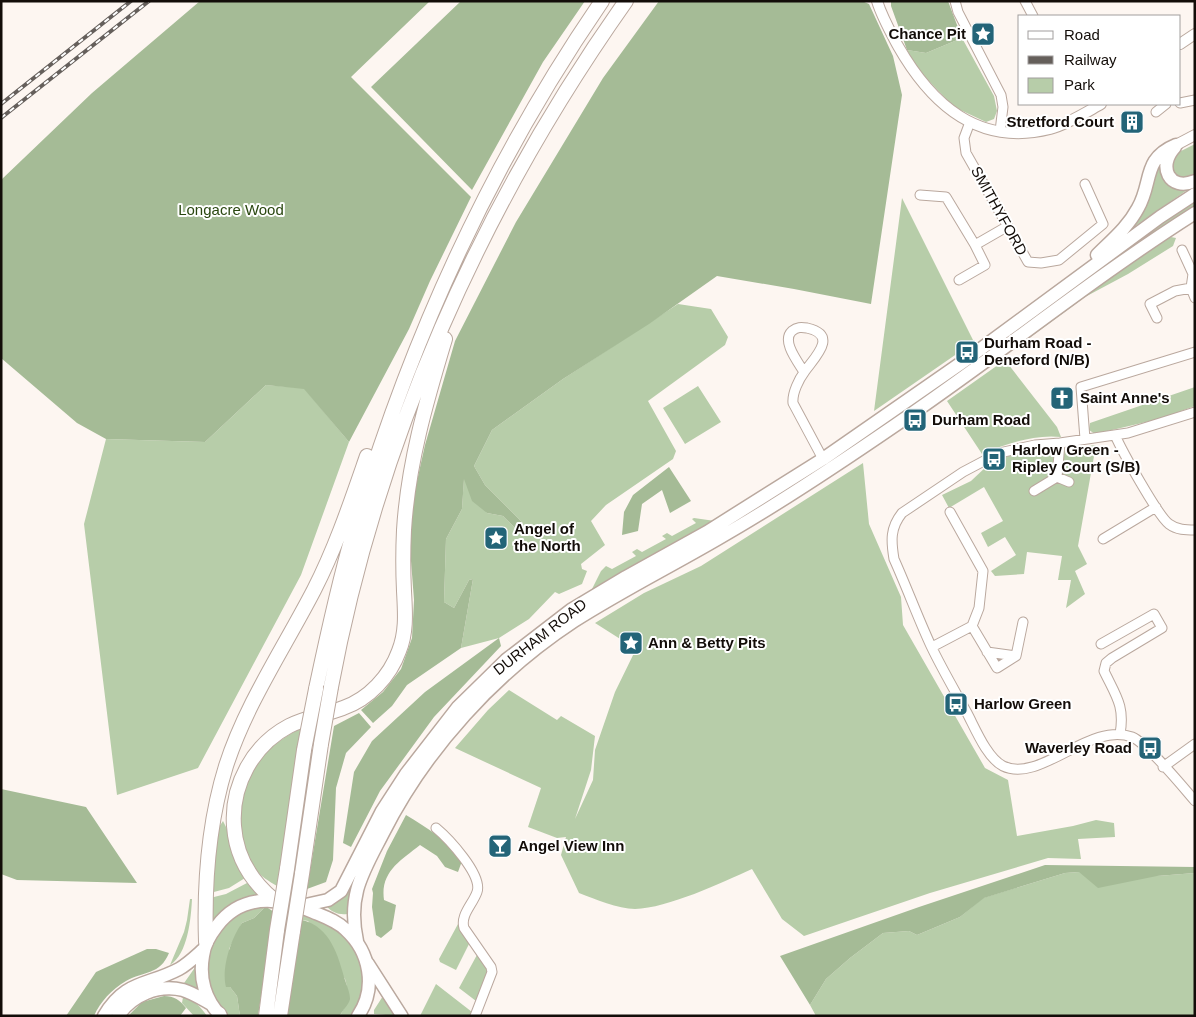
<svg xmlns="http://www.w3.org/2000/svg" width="1196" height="1017" viewBox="0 0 1196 1017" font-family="Arial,sans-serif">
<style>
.green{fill:#b7cda9}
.forest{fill:#a5bb96}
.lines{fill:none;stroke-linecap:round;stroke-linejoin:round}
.minor-casing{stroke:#baa89e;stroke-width:11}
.tertiary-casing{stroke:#baa89e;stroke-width:12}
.secondary-casing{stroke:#baa89e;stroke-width:14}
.primary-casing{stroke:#baa89e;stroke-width:15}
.trunk-casing{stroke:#baa89e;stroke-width:16}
.minor{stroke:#fff;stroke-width:9}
.tertiary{stroke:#fff;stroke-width:10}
.secondary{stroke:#fff;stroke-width:11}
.primary{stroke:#fff;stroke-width:12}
.trunk{stroke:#fff;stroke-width:14}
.rail-casing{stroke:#655f5b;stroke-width:4}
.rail{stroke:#fff;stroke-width:2;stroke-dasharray:5.5;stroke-linecap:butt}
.trunk-bridge-casing{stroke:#baa89e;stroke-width:16;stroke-linecap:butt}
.trunk-bridge{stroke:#fff;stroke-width:14}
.labels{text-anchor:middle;stroke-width:4;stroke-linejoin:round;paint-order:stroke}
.poi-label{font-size:15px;font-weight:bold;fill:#130d09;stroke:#fff;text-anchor:start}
.park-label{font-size:15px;fill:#2a4710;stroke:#fff}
.street-label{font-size:15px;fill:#130d09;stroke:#fff}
</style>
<rect width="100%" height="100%" fill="#fdf6f1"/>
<path class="green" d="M962,38L994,96L997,111L994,119L986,122L954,107L918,70L907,50L926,53Z
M1195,144V173L1184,179L1174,174L1171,159L1179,152Z
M1162,163L1190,188L1134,227L1132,226L1156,166Z
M902,198L974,342L874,411Z
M1195,201V209L1073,289L1139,239Z
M1171,237L1176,238L1173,246L1128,274L1085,297L1013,350L1011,348L1140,255Z
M678,304L711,309L728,337L725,345L648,401L676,451L673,459L606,505L591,521L605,545L581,564L582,569L587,571L582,584L559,594L555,592L529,619L499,638L461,648L473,579L469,580L454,608L444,602L446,539L462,509L464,477L487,513L503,516L524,537L523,523L485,485L474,466L492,430L563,379Z
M1005,360L1057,427L1061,437C1034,434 1006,444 982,454L947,401Z
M266,385L304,388L349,442L301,575L198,768L117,795L84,524L106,439L205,442Z
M698,386L721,422L685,444L663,408Z
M1195,387V406L1159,419L1095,434L1089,430L1090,423Z
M1096,445L1078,546L1087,564L1075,571L1085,594L1066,608L1071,580H1058L1062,556L1027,552L1024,574L995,576L991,571L1016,555L1005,537L988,547L981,533L1003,521L984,487L949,508L942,495L971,481L988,465L1008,456Z
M863,463L869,524L901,597L903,625L985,768L1008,780L1017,836L1073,826L1096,820L1114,823L1115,837L1078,839L1081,859L1048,858L930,893L804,936L782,919L752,869C721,883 668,908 635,909C618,909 595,899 579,893L561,855L566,837L557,838L528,827L541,788L455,748L488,710L509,690L557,720L561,716L595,736L591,770L575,819L593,780L595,750L615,692L636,649L595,623L644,593L701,566Z
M694,518L715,521L594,590L592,589L601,571L606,566L612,569L636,556L632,552L637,549L642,552L666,539L662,536L667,533L672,536L696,523L692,519Z
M301,728L277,886C269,881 261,877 256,870C235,845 237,797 252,770C263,751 282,738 301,728Z
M223,821L227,829L232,854L245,878L229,888L210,893V878L219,827Z
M359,870L350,893L347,914C338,915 332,912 326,906Z
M1079,872L1157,876L1195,873V1016H816L810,1005L826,979L850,958L883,933L909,931L917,935L960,917L983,898L1065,873Z
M247,883L259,895L225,909L211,923L210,898L226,894Z
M190,899H192C191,918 188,954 170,965L184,932L187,920Z
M263,906L264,908L254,918L242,923L229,949L230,987L237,996L240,1016H228C188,976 207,916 263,906Z
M303,914C312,918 324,921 332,926C363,945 372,987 350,1016H340C347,1002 350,995 345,979L308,921L302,920Z
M458,924L470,942L456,970L440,962L439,959Z
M478,953L489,971L476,1001L459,988Z
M196,966L200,994L182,986Z
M436,984L472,1012L470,1016H420Z
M383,996L398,1016L374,1014V1010Z
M183,997C194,1000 201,1007 207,1016H194L182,1003Z"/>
<path class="forest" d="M200,1H430L351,77L471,197L430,281L409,329L349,442L304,389L266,385L205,442L106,439L77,423L1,358V180L92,93Z
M461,1H585L543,62L472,190L371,87Z
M659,1H862L869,4L893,56L902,95L871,304L794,289L717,276L649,324L563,379L492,430L474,466L485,485L523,523L524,537L503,516L487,513L472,501L464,479L462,509L446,539L444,602L454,608L469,580L473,579L461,648L407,685L392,706L373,723L361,710L383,692L401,669L412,638L414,600L410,548L413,499L425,445L455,341L516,222L603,78Z
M891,1H948L962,38L926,53L907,50L891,6Z
M669,467L691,501L670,513L662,490L642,504L638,531L622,535L624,512L633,495Z
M499,638L501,646L434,717L380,791L351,847L343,843L354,772L372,741L425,692Z
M359,713L371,727L346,753L336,788L333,860L326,882L307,889L334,726Z
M1,789L86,807L137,883L17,880L1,874Z
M406,815C427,828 448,840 462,861L458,872L445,867L437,856L420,845C400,861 380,872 384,900L396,905L392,929L381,938L376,935L372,907L373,893L372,889L387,851Z
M1045,865L1195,867V873L1157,876L1098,888L1079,872L1065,873L984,898L960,917L917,935L909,931L883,933L850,958L826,979L810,1005L780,956L919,907Z
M264,908H268L274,912L258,1016H240L237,996L230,987H226C221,969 231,938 242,923L254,918Z
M302,920C331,927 338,956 345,980C347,986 350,993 350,999C349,1005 342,1010 340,1016H287Z
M147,949H156L169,953C160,975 144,971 126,981C112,989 100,1002 94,1016H66L96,972Z
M164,996C174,996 180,1000 186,1008L180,1016H128L142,1002Z"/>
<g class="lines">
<g class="minor-casing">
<path id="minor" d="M955,1L958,12L1001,95L1003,107L1000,131
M1025,1L1033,16
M1180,103L1195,100
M1156,112L1166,104
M970,122L964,138L966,153L1028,262L1041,263L1059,260L1103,224L1085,184
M920,195L946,197L975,245L985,265L959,280
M975,245L1008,226
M1182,250L1193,274L1191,288L1195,298
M1157,318L1150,304L1175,291L1191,288
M804,372C798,362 781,341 792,331C797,327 801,327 807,328C838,335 816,356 805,371C799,379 792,393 793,403L823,459
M1195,412L1128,433L1060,443L1035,445L999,453L963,472L902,513C890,528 891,541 894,559C907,588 918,618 931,646C942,669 955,691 967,713C975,728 987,758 1003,766C1040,784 1090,721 1132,737C1147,743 1183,787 1195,801
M1115,435C1122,451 1158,516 1169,524C1177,530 1186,530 1195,530
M1085,439L1081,387L1195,352
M1057,477L1069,482
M1034,491L1057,477L1060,443
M1103,539L1156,507
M972,626L997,668L1016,656L1023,622
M1101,644L1154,614L1162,628L1112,658L1106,663L1104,671C1116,696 1125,706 1120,734
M932,647L972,626L979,608L983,571L950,512
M987,652L1016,656
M1163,767L1195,744
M436,828C448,838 483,875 477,892C473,904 460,915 464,928L491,967L492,972L475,1016"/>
</g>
<g class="tertiary-casing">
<path id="tertiary" d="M877,1C882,17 890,31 898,46C931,104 978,147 1050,129C1068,124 1085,113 1101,104
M1180,44L1195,34
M1176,145L1195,135"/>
</g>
<g class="secondary-casing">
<path id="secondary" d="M368,963L402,1016"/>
</g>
<g class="primary-casing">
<path id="primary" d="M1175,147C1157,166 1169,192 1195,181
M1097,255C1112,240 1128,227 1138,208C1153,182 1142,159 1176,145
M301,906L328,900L341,891L382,811L406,774L458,707L506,660L571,610L626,577L707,532L823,459L967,359L1160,217L1195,194
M357,941C347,895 363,872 383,833C426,748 495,673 574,621C621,591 671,566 719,538C779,504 837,465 894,426C996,357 1091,279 1195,213
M104,1016C125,980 147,986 179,969C188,964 196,956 204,949
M118,1016C132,995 158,984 183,990C193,993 202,999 211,1004
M221,1016C205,1000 199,978 203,956C204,945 210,935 217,926C242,893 279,897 313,912C325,917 337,921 346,930C370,952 377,988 358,1016"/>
</g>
<g class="trunk-casing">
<path id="trunk" d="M331,687C377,440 481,206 626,1
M316,689C327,637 338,585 353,534C408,345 490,164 602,1
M287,869L304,750
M302,874L321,744
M274,900C251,881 236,856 234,826C231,785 253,745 289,726C306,717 325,715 343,708C369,699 390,676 399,651C407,631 405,611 404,591C403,571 403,551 404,530C408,464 426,402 445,339
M206,942C204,882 208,824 226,766C246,704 284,648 314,590C336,547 351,502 367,456
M219,1014V1016
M266,1016L277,930
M280,1016L293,931"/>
</g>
<use href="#minor" class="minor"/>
<use href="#tertiary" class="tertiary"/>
<use href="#secondary" class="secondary"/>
<use href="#primary" class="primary"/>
<use href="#trunk" class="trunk"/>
<g class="rail-casing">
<path id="rail" d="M1,104L131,1
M1,118L149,1"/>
</g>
<use href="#rail" class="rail"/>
<g class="trunk-bridge-casing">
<path id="trunk-bridge" d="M321,744L331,687
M304,750L316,689
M277,930L287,869
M293,931L302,874"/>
</g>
<use href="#trunk-bridge" class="trunk-bridge"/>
</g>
<defs>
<g id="sight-square" transform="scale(1.25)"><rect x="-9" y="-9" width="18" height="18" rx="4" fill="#236478" stroke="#fff"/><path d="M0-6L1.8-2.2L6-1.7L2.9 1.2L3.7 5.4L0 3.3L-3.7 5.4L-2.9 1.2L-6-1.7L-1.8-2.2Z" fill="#fff"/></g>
<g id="building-square" transform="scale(1.25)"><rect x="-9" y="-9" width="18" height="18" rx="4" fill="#236478" stroke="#fff"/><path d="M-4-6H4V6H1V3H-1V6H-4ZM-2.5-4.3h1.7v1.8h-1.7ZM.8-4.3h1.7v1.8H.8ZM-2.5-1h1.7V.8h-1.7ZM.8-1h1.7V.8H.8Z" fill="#fff"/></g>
<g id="bus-square" transform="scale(1.25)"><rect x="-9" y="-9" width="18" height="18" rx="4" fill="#236478" stroke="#fff"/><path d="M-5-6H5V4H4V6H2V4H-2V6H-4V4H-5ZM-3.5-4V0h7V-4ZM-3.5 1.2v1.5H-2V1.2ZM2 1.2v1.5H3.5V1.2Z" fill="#fff"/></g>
<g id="church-square" transform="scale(1.25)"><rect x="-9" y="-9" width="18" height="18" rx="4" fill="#236478" stroke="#fff"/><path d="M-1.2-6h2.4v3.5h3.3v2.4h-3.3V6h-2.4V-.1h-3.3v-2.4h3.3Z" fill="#fff"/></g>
<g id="bar-square" transform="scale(1.25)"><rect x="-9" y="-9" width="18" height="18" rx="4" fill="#236478" stroke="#fff"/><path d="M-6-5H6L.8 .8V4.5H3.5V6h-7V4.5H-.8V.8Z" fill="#fff"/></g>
</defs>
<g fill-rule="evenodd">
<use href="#sight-square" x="983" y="34"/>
<use href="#building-square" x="1132" y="122"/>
<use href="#bus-square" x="967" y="352"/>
<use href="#church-square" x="1062" y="398"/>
<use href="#bus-square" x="915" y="420"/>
<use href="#bus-square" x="994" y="459"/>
<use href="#sight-square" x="496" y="538"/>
<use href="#sight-square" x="631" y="643"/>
<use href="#bus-square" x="956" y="704"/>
<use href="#bus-square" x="1150" y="748"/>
<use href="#bar-square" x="500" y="846"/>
</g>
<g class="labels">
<g class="poi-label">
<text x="966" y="39" text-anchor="end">Chance Pit</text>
<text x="1114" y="127" text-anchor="end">Stretford Court</text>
<text x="984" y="348">Durham Road -<tspan x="984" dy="17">Deneford (N/B)</tspan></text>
<text x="1080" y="403">Saint Anne's</text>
<text x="932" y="425">Durham Road</text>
<text x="1012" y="455">Harlow Green -<tspan x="1012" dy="17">Ripley Court (S/B)</tspan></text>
<text x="514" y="534">Angel of<tspan x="514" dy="17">the North</tspan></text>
<text x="648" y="648">Ann &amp; Betty Pits</text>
<text x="974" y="709">Harlow Green</text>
<text x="1132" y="753" text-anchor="end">Waverley Road</text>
<text x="518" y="851">Angel View Inn</text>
</g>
<g class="park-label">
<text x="231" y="215">Longacre Wood</text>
</g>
<g class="street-label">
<text transform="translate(999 211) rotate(61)" y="5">SMITHYFORD</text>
<text transform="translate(540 637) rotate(-38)" y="5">DURHAM ROAD</text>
</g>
</g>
<rect width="1196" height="1017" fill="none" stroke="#130d09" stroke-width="5"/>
<rect x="1018" y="15" width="162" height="90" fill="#ffffff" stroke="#a19e9d"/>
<rect x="1028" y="31" width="25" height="8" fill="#ffffff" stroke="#a19e9d"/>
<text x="1064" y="40" font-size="15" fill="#130d09">Road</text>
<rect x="1028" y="56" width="25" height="8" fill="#655f5b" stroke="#a19e9d"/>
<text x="1064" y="65" font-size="15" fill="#130d09">Railway</text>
<rect x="1028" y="78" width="25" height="15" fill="#b7cda9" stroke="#a19e9d"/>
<text x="1064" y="90" font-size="15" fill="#130d09">Park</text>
</svg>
